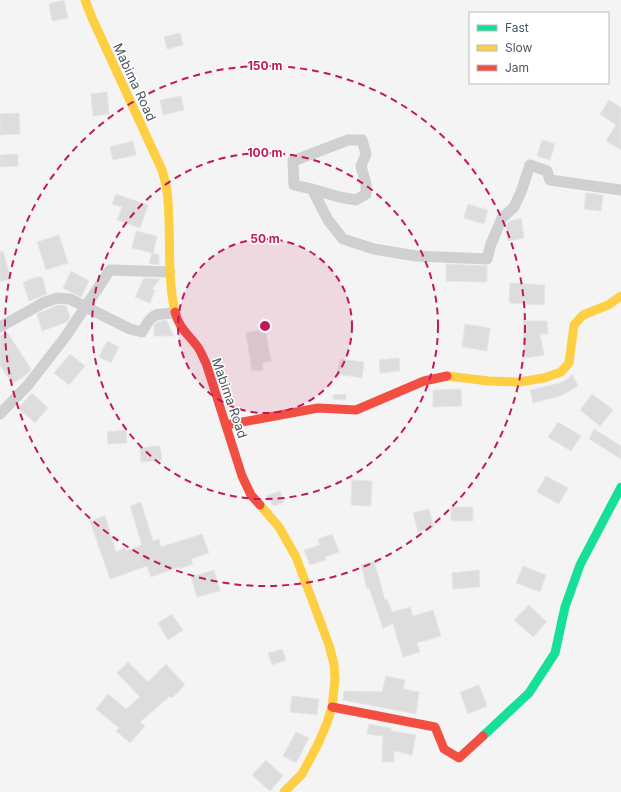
<svg xmlns="http://www.w3.org/2000/svg" width="621" height="792" viewBox="0 0 621 792" font-family="Inter,sans-serif">
<style>
.building{fill:#ddddde;stroke:#e5e6e7}
.lines{fill:none;stroke-linecap:round;stroke-linejoin:round}
.street{stroke:#ced0d2;stroke-width:11}
.fast{stroke:#16e098;stroke-width:9}
.slow{stroke:#ffcf43;stroke-width:9}
.jam{stroke:#f24e42;stroke-width:9}
.ring{fill:none;stroke:#c2185b;stroke-width:2;stroke-dasharray:7 5}
.labels{text-anchor:middle;stroke-width:3;stroke-linejoin:round;paint-order:stroke}
.street-label{font-size:13px;fill:#4a5661;stroke:#fff}
.centre{fill:#c2185b;stroke:#fff;stroke-width:2}
.ring-label{font-size:12px;text-anchor:middle;font-weight:bold;fill:#c2185b;stroke:#fff;stroke-width:3;stroke-linejoin:round;paint-order:stroke}
</style>
<rect width="100%" height="100%" fill="#f4f4f4"/>
<path class="building" d="M64,0L68,18L52,21L49,4Z
M180,33L183,45L167,49L164,37Z
M107,92L109,114L93,116L91,94Z
M181,96L184,110L163,115L160,100Z
M609,100L621,108V150L606,141L616,125L600,114Z
M19,113L20,134L0,135V114Z
M542,140L555,144L550,160L537,156Z
M133,141L136,155L113,160L110,147Z
M18,154V166L0,167V155Z
M586,193L603,195L601,211L584,209Z
M116,194L148,205L140,228L117,220L122,207L112,204Z
M468,204L488,210L484,224L464,218Z
M521,218L524,238L508,241L506,227L508,222L510,221Z
M136,231L157,236L153,253L132,248Z
M59,235L68,263L46,270L37,242Z
M3,251L11,279L0,282V252Z
M152,253L159,255V265L149,263Z
M446,264L487,266V282L446,281Z
M71,271L89,281L81,297L63,288Z
M38,277H42L47,294L29,301L23,282Z
M144,278L160,279L152,289L155,290L150,303L135,297Z
M510,283L545,285L544,305L509,303Z
M58,305L66,306L70,317L67,322L42,331L37,314Z
M166,320L174,336H154V325L158,322Z
M523,321H547L548,334H540L544,355L526,358L524,347Z
M465,324L490,328L487,351L462,347Z
M265,329L271,361L262,363L263,370L252,371L246,333Z
M7,332L31,369L27,374L12,384L0,365V336Z
M107,341L119,347L111,363L99,357Z
M70,354L85,366L69,385L54,373Z
M399,358L400,371L380,373L379,360Z
M340,359L364,362L362,378L337,374Z
M572,374L578,386L560,396L533,403L530,390L560,383L568,379Z
M461,389L462,406L433,407V390Z
M32,393L48,408L35,423L18,408Z
M346,394V400L333,399V395Z
M592,394L613,410L600,426L580,410Z
M558,422L581,436L571,451L548,437Z
M594,429L621,446V459L589,439Z
M126,430L127,443L108,444L107,432Z
M160,446L162,460L141,462L140,448Z
M546,476L568,488L559,504L537,492Z
M352,480L372,481L371,506L351,505Z
M280,491L284,502L274,506L266,496Z
M141,502L153,541L159,539L161,547L202,534L209,553L191,559L193,564L179,569V567L151,577L147,566L110,579L90,521L105,516L116,552L125,548L126,551L142,545L130,506Z
M451,507H473V521H451Z
M429,509L434,527L418,532L413,513Z
M332,534L339,552L325,557L326,560L310,565L304,550L320,545L318,539Z
M374,561L385,600L387,599L392,612L410,607L413,616L433,610L441,636L417,643L420,652L403,657L393,624L383,628L369,588L367,589L361,565Z
M523,566L546,575L540,592L516,583Z
M214,570L220,591L197,597L191,577Z
M479,570L480,587L453,589L452,573Z
M529,605L547,622L533,637L514,620Z
M172,614L183,630L168,640L158,623Z
M282,649L286,660L272,665L268,653Z
M128,662L148,682L166,664L185,685L172,698L170,696L140,722L145,726L130,743L116,731L119,728L96,709L108,694L126,709L140,697L117,673Z
M386,676L405,680L403,689L419,692L416,714L343,700L344,691L382,692Z
M479,685L487,706L468,714L460,692Z
M292,696L319,699L317,715L290,712Z
M369,724L391,728V731L416,735L412,755L394,751V762H382L383,736L367,734Z
M296,732L309,738L296,763L283,756Z
M266,760L283,776L270,791L252,775Z"/>
<g class="lines">
<path class="street" d="M348,140H362L366,154L361,166L366,184V194L356,200L339,197L312,189L294,185L293,161Z
M312,189L328,220L343,239L374,249L416,256L487,259L491,244L502,218L514,207L521,192L530,165L547,171L550,180L621,190
M0,327L43,303L57,298L70,299L130,329L142,332C152,313 154,314 175,313
M0,414L28,385L66,336L110,270L170,272"/>
<path class="fast" d="M483,736L529,693L555,653L565,607L580,565L621,487"/>
<path class="slow" d="M85,0L92,18L162,170C164,177 166,184 167,191C172,231 166,272 175,312
M447,376L489,381L519,382L544,378L561,372L569,363L574,325L583,315L608,305L621,296
M260,505L279,527L296,557L329,645L334,664L335,680L332,707L327,723L318,744L302,774L284,792"/>
<path class="jam" d="M175,312C179,328 188,334 197,346C201,351 203,358 206,363L242,476L251,495L260,505
M226,425L318,408L356,410L424,381L447,376
M332,707L435,727L444,749L459,758L483,736"/>
</g>
<circle cx="265" cy="326" r="87" fill="#c2185b" fill-opacity=".12"/>
<g class="ring">
<circle cx="265" cy="326" r="87"/>
<circle cx="265" cy="326" r="173"/>
<circle cx="265" cy="326" r="260"/>
</g>
<g class="labels">
<g class="street-label">
<text transform="translate(135 82) rotate(65)" y="5">Mabima Road</text>
<text transform="translate(230 398) rotate(71)" y="5">Mabima Road</text>
</g>
</g>
<circle cx="265" cy="326" r="6" class="centre"/>
<g class="ring-label">
<text x="265" y="70">150 m</text>
<text x="265" y="157">100 m</text>
<text x="265" y="243">50 m</text>
</g>
<rect x="469" y="12" width="140" height="72" fill="#ffffff" stroke="#b7bbc0"/>
<rect x="477" y="25" width="20" height="6" fill="#16e098" stroke="#b7bbc0"/>
<text x="505" y="32" font-size="12" fill="#4a5661">Fast</text>
<rect x="477" y="45" width="20" height="6" fill="#ffcf43" stroke="#b7bbc0"/>
<text x="505" y="52" font-size="12" fill="#4a5661">Slow</text>
<rect x="477" y="65" width="20" height="6" fill="#f24e42" stroke="#b7bbc0"/>
<text x="505" y="72" font-size="12" fill="#4a5661">Jam</text>
</svg>
